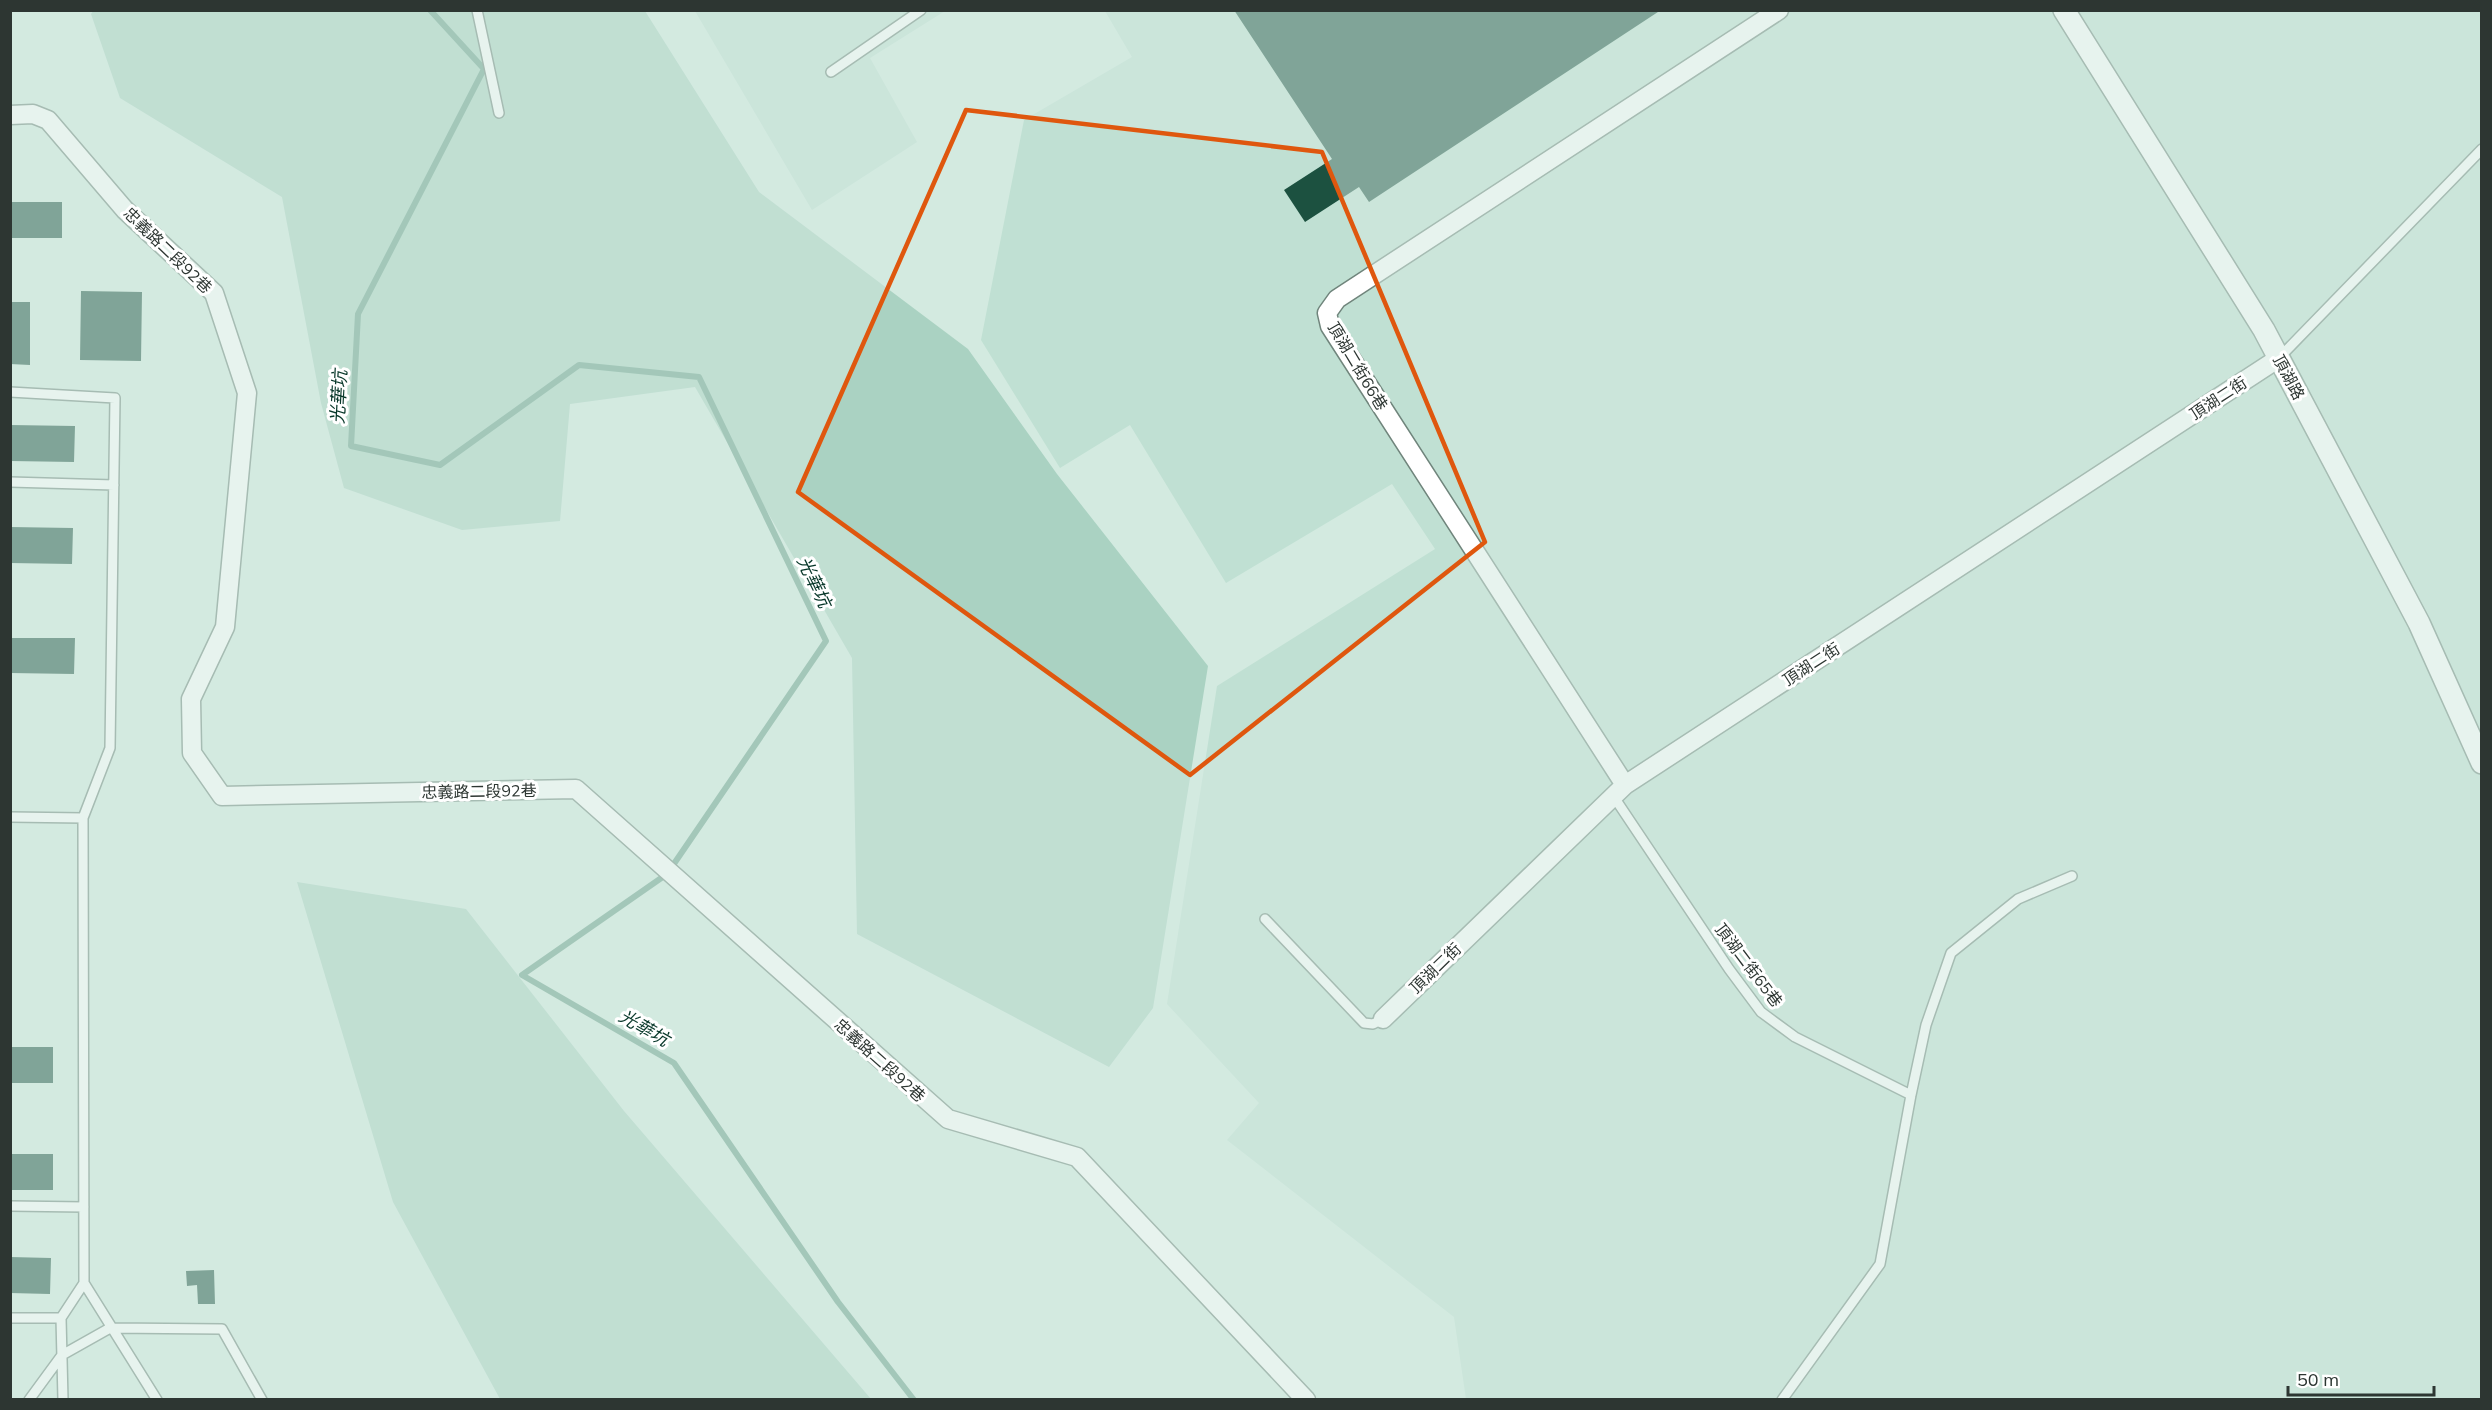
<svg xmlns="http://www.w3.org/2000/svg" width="2492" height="1410" viewBox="0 0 2492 1410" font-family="Mulish,'Noto Sans TC',sans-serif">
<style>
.built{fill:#c0e0d3}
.green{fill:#aad2c2}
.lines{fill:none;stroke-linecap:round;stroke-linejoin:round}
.stream{stroke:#699e8a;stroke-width:6}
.building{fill:#1c5140}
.service-casing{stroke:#70857c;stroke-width:12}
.minor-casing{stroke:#70857c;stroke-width:21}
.tertiary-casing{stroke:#70857c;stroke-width:24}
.service{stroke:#fff;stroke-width:9}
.minor{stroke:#fff;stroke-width:18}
.tertiary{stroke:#fff;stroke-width:21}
.marked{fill:none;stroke:#df570e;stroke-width:4.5;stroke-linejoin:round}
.labels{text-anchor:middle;stroke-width:6;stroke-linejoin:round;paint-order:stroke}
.street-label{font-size:16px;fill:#2d3632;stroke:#fff}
.water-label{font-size:18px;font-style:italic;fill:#073729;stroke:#fff}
</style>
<rect width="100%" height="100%" fill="#d3eae0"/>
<path class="built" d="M695,11H945L870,58L917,142L812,210Z
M1105,11H2481V1399H1466L1454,1317L1227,1140L1259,1103L1167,1004L1217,686L1435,549L1392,484L1226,583L1130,425L1060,468L981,340L1024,120L1132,57Z"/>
<path class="green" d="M94,10L645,11L759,192L968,349L1057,474L1208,666L1153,1008L1109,1067L857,934L852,658L695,387L570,404L560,521L462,530L344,488L321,403L282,197L120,98L91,14Z
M297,882L466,909L624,1111L871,1399H500L393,1202Z"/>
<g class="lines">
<path class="stream" d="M430,10L484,69L358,314L351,446L440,465L579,365L699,377L826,641L667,874L522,975L674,1063L838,1302L914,1400"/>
</g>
<path class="building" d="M1234,10H1661L1369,202L1359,187L1305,222L1284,190L1332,159Z
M10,202H62V238H10Z
M81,291L142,292L141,361L80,360Z
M10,302H30V365L10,364Z
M10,425L75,426L74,462L10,461Z
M10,527L73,528L72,564L10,563Z
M10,638H75L74,674L10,673Z
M10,1047H53V1083H10Z
M10,1154H53V1190H10Z
M10,1257L51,1258L50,1294L10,1293Z
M214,1270L215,1304H198L197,1285L187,1286L186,1271Z"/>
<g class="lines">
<g class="service-casing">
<path id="service" d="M477,10L499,113
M831,72L921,10
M2279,358L2482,149
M10,392L115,398L110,748L83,818L84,1283L61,1318H10
M10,482L114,485
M1614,797L1729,969L1761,1012L1795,1037L1911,1095
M10,817L83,818
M1265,919L1364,1023L1373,1024L1383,1019
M10,1206L84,1207
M84,1283L157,1400
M61,1318L63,1400
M29,1400L62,1355L110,1328L222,1329L262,1400
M1782,1400L1880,1264L1911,1095L1926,1025L1951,953L2018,899L2072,876"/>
</g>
<g class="minor-casing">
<path id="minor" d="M10,115L33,114L48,120L125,210L214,293L247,393L225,627L191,699L192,753L222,796L576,789L948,1119L1077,1157L1306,1400
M1625,785L1330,326L1327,313L1337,299L1779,10
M1383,1019L1625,785L2279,358"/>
</g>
<g class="tertiary-casing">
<path id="tertiary" d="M2064,10L2264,330L2419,623L2482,763"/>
</g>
<use href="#service" class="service"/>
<use href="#minor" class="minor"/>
<use href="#tertiary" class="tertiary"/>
</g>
<path d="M0 0H2492V1410H0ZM966,110L1322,152L1485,542L1190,775L798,492Z" fill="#d3eae0" fill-opacity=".55" fill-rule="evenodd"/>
<path class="marked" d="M966,110L1322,152L1485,542L1190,775L798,492Z"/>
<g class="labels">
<g class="street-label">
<text transform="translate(168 250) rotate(44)" y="6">忠義路二段92巷</text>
<text transform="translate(1358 366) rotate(59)" y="6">頂湖二街66巷</text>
<text transform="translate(2289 377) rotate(62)" y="6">頂湖路</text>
<text transform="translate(2218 398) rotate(-33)" y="6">頂湖二街</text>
<text transform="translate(1811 664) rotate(-33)" y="6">頂湖二街</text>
<text transform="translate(479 791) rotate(-1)" y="6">忠義路二段92巷</text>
<text transform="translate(1749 965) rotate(53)" y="6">頂湖二街65巷</text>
<text transform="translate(1435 968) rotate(-44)" y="6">頂湖二街</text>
<text transform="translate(880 1060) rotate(42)" y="6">忠義路二段92巷</text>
</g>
<g class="water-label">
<text transform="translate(339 397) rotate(-87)" y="6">光華坑</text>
<text transform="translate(814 582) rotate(64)" y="6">光華坑</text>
<text transform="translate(644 1028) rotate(30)" y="6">光華坑</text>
</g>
</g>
<rect width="2492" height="1410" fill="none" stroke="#2d3632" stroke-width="24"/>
<path d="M2288 1386v9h146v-9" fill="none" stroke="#2d3632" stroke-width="3"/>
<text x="2297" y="1386" font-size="18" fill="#2d3632" stroke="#ffffff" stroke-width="4.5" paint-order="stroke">50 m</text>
</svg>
